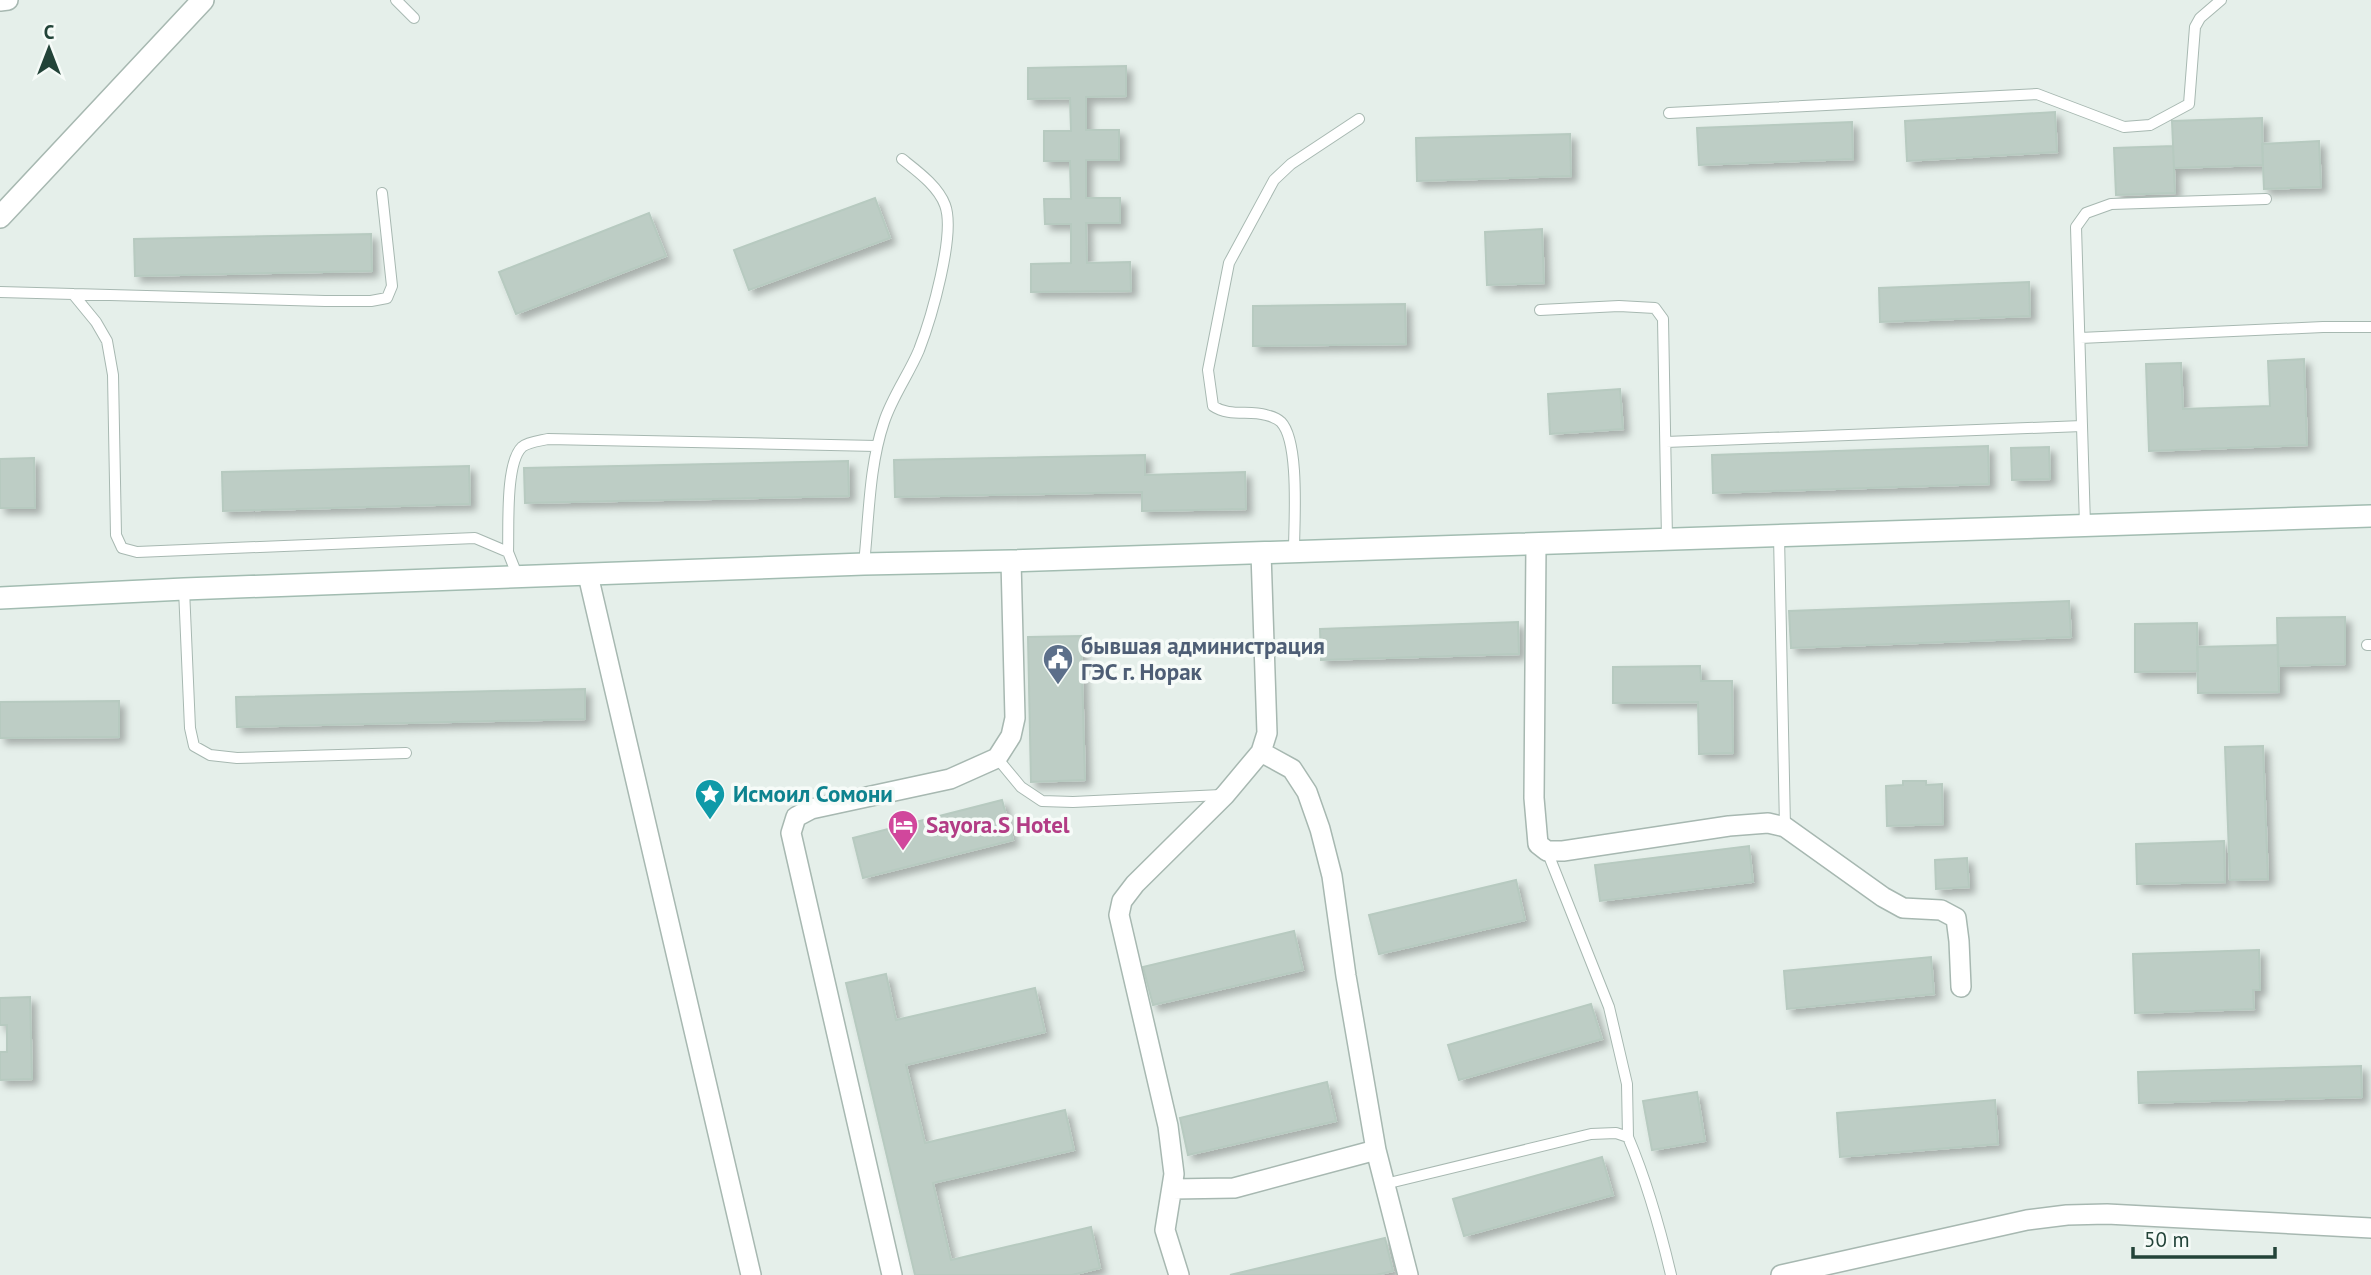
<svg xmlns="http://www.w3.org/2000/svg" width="2371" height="1275" viewBox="0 0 2371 1275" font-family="'PT Sans',sans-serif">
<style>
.building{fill:#bdcdc5;stroke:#b7cac0;stroke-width:2;filter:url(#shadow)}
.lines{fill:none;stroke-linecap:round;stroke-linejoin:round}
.service-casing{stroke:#a7b8b1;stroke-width:12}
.minor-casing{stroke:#a7b8b1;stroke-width:22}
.tertiary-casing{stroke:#a7b8b1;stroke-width:24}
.secondary-casing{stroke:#a2bcb1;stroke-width:24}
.service{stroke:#fff;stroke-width:10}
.minor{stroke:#fff;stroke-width:19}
.tertiary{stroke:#fff;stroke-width:21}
.secondary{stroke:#fff;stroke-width:21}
.labels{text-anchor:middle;stroke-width:7;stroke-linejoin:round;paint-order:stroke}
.service-label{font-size:23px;font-weight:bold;fill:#4e5e75;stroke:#f6fbf8;text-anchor:start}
.culture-label{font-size:23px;font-weight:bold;fill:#0d838f;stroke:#f6fbf8;text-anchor:start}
.hotel-label{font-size:23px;font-weight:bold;fill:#b23c85;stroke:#f6fbf8;text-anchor:start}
</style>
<defs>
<filter id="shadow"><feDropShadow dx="5.5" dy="5.5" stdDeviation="3.5" flood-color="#0004"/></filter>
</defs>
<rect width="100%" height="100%" fill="#e5efea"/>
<path class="building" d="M1126,66V96L1086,97V130H1119V160H1086V198H1120V223H1086L1087,263L1130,262L1131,291L1031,292V264L1071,263V224H1045L1044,199H1071L1070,161H1044V131H1071L1070,98L1028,99V68Z
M2055,112L2057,152L1907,161L1905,121Z
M2262,118L2263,165L2174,168L2172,121Z
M1852,122L1853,159L1699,165L1697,128Z
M1570,134L1571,176L1417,181L1416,138Z
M2319,141L2321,187L2264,189L2262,144Z
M2173,146L2175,193L2116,195L2114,148Z
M875,198L890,238L749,290L734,250Z
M649,213L666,256L516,314L499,272Z
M1542,229L1544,283L1487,285L1485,232Z
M371,234L372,271L135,276L134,239Z
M2029,282L2030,316L1880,322L1879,288Z
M1405,304L1406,344L1253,346V306Z
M2304,359L2307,445L2149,451L2146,364L2181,363L2183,409L2270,406L2268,361Z
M1620,389L1623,429L1550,434L1548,394Z
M1988,446L1989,484L1713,493L1712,455Z
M2049,447L2050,479L2012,480L2011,448Z
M1145,455V475L1245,472L1246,509L1142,511V492L895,497L894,460Z
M34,458L35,508H0V459Z
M848,461L849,496L525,503L524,468Z
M469,466L470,504L223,511L222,472Z
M2069,601L2071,637L1791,648L1789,611Z
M2345,617V664L2278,666L2277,618Z
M1518,622L1519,654L1321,660L1320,629Z
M2197,623L2198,671L2135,672V624Z
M1081,636L1085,780L1031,782L1028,637Z
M2278,645L2279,692L2198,693L2197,647Z
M1700,666L1701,681H1732L1733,753L1699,754L1698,702L1613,703V667Z
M585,689V719L237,727L236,697Z
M119,701V737L0,738V702Z
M2263,746L2268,879L2230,880L2225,747Z
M1903,781H1926V785L1942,784L1943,824L1887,826L1886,786L1903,785Z
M1002,800L1013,840L863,878L853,838Z
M2224,841L2225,882L2137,884L2136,844Z
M1749,846L1753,882L1600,901L1595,865Z
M1967,858L1969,887L1936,889L1935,860Z
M1516,880L1525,920L1379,954L1369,915Z
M1294,931L1303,970L1153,1005L1143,967Z
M2259,950L2260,990H2253L2254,1009L2135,1013L2133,954Z
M1931,957L1934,994L1787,1009L1784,971Z
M886,974L896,1020L1035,988L1045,1032L906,1065L925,1143L1065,1110L1074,1150L933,1183L951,1260L1091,1227L1100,1268L1072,1275H915L846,983Z
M30,997L32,1079L0,1080V1052H7V1025H0V998Z
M1591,1004L1602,1039L1459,1080L1448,1045Z
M2361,1066L2362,1097L2139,1103L2138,1072Z
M1327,1082L1336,1121L1188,1155L1180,1118Z
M1697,1092L1705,1141L1652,1150L1643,1101Z
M1995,1100L1998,1144L1840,1157L1837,1113Z
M1602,1157L1613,1195L1464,1236L1453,1199Z
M1385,1238L1393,1271L1376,1275H1230Z"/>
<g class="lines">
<g class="service-casing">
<path id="service" d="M396,0L414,18
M1669,113L2037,94L2124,127L2150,125L2189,104L2195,27L2200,18L2221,0
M0,292L325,301H371L387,298L392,286L382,193
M73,294L96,322L107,341L113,375L116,535L122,548L137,552L475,538L508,552L518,577
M1540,310L1619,306L1655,308L1663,319L1667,539
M2080,338L2323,327H2371
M1666,442L2082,426
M2085,525L2076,227L2086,213L2111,204L2266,199
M1779,536L1785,827
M1294,551C1294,523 1300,442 1281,422C1278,419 1270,416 1266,415C1249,410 1229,417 1213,406L1208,370L1229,263L1274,180L1291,164L1359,119
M508,552C509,529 505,463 522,447C528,442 539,441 548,439L876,446
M864,564C869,517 869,466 884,422C892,397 909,374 919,350C931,319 956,234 945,205C938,186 917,171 902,159
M184,589L190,728L194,746L210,755L237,758L406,753
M2367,645H2371
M997,758L1021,787L1042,801L1073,802L1221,795
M1547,851L1609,1007L1627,1084L1628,1137
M1385,1184L1591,1134L1616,1133L1628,1137C1647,1182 1660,1228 1671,1275"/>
</g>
<g class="minor-casing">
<path id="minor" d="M0,1L8,0
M1536,544L1534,798L1538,844L1547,851H1563L1729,826L1768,823L1785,827L1883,897L1903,908L1941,910L1956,918L1959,941L1961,987
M588,575L751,1275
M1261,752L1292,769L1307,792L1320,829L1332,876L1346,976L1376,1150L1408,1275
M1173,1189L1234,1188L1376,1150
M892,1275L791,833L796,817L811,809L950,779L997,758L1011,736L1015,718L1011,561
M1179,1275L1165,1230L1174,1174L1168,1126L1119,915L1122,901L1135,884L1225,795L1261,752L1267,733L1261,553
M1781,1275L2027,1220L2067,1215L2107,1214L2371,1228"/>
</g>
<g class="tertiary-casing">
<path id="tertiary" d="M0,217L203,0"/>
</g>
<g class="secondary-casing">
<path id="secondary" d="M0,598L184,589L864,564L1011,561L2371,516"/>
</g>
<use href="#service" class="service"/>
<use href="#minor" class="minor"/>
<use href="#tertiary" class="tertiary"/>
<use href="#secondary" class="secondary"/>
</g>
<defs>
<g id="civic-pin" transform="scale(1.575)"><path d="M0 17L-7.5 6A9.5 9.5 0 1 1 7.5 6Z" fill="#5c6f8a" stroke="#f6fbf8"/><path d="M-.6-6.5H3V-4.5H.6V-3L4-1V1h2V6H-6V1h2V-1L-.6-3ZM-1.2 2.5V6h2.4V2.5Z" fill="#fff"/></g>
<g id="sight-pin" transform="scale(1.575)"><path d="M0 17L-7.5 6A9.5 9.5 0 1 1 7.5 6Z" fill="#0f9aa8" stroke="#f6fbf8"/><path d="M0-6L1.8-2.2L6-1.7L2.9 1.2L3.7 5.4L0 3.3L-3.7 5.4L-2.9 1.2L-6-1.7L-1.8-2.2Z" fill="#fff"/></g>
<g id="hotel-pin" transform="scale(1.575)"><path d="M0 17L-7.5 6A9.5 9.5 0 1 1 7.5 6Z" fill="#d1479c" stroke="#f6fbf8"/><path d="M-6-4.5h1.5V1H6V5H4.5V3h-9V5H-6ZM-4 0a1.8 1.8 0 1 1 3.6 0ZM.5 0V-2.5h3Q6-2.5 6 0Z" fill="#fff"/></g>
</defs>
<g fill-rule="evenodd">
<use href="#civic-pin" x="1058" y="659"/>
<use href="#sight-pin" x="710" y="794"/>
<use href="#hotel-pin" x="903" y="825"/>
</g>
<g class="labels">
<g class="service-label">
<text x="1081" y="654">бывшая администрация<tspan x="1081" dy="26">ГЭС г. Норак</tspan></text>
</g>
<g class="culture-label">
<text x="733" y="802">Исмоил Сомони</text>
</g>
<g class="hotel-label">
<text x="926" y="833">Sayora.S Hotel</text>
</g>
</g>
<g transform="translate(49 49)" stroke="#f6fbf8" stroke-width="5" paint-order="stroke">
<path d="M0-5L12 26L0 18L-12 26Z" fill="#224338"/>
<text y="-10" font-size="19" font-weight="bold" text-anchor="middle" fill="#224338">С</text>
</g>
<path d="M2133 1247v10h142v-10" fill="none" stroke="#224338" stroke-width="3.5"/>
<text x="2144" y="1247" font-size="21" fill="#224338" stroke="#f6fbf8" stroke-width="5" paint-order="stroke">50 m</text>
</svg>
